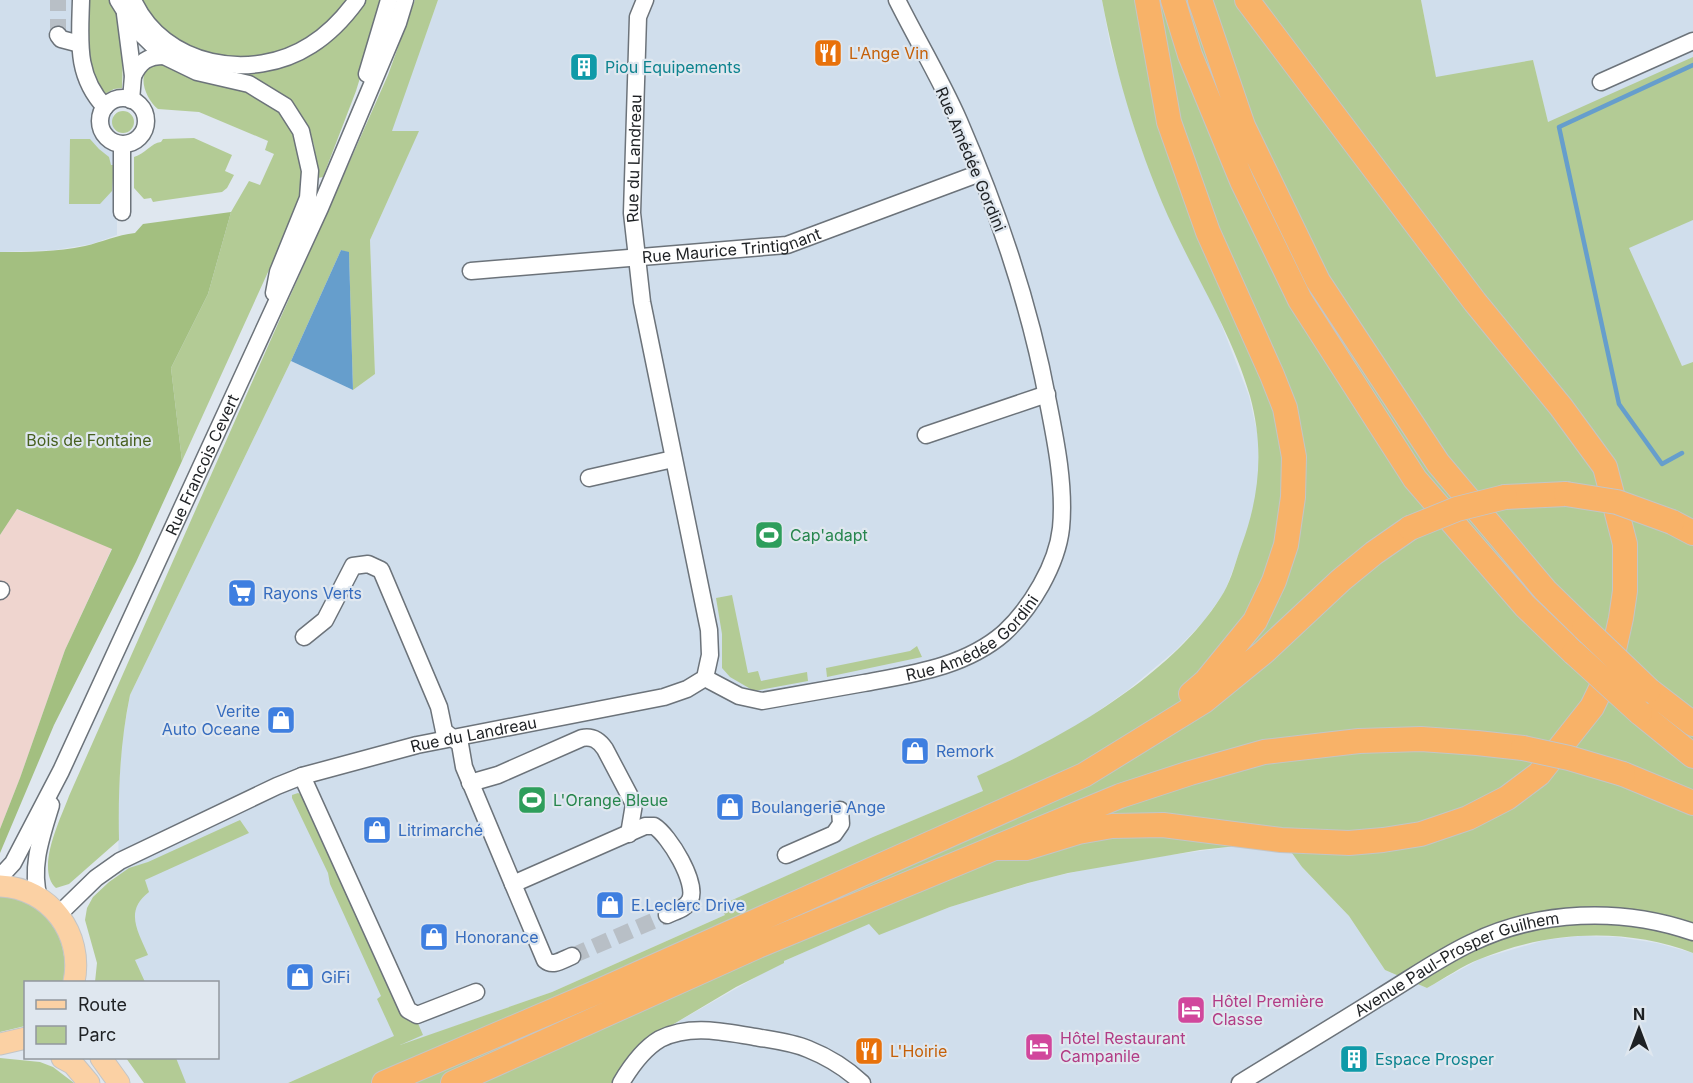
<svg xmlns="http://www.w3.org/2000/svg" width="1693" height="1083" viewBox="0 0 1693 1083" font-family="Inter,sans-serif">
<style>
.built{fill:#d0deec}
.industrial{fill:#efd5cf}
.green{fill:#b3cb95}
.forest{fill:#a3bf80}
.water{fill:#669ecc}
.lines{fill:none;stroke-linecap:round;stroke-linejoin:round}
.stream{stroke:#669ecc;stroke-width:4.5}
.minor-tunnel{stroke:#b8bfc6;stroke-width:16;stroke-dasharray:16 8;stroke-linecap:butt}
.minor-casing{stroke:#6c737a;stroke-width:19}
.major-casing{stroke:#c4c5c6;stroke-width:23}
.highway-casing{stroke:#c4c5c6;stroke-width:26}
.minor{stroke:#fff;stroke-width:16}
.major{stroke:#fbd1a4;stroke-width:21}
.highway{stroke:#f8b268;stroke-width:24}
.highway-bridge-casing{stroke:#c4c5c6;stroke-width:26;stroke-linecap:butt}
.highway-bridge{stroke:#f8b268;stroke-width:24}
.labels{text-anchor:middle;stroke-width:4.5;stroke-linejoin:round;paint-order:stroke}
.food-label{font-size:16px;fill:#c56008;stroke:#dfe7ef;text-anchor:start}
.culture-label{font-size:16px;fill:#0d838f;stroke:#dfe7ef;text-anchor:start}
.street-label{font-size:16px;fill:#1e2124;stroke:#dfe7ef}
.park-label{font-size:16px;fill:#47601f;stroke:#dfe7ef}
.leisure-label{font-size:16px;fill:#27864d;stroke:#dfe7ef;text-anchor:start}
.shop-label{font-size:16px;fill:#366cbe;stroke:#dfe7ef;text-anchor:start}
.hotel-label{font-size:16px;fill:#b23c85;stroke:#dfe7ef;text-anchor:start}
</style>
<rect width="100%" height="100%" fill="#dfe7ef"/>
<path class="built" d="M0,0H95L106,31L117,164V235L92,244L55,250L0,252Z
M438,0H1102L1110,44L1139,143L1174,229L1217,313L1249,396L1258,436L1259,476L1253,516L1225,591L1204,621L1176,650L1128,690L1080,724L1043,745L978,776L984,791L873,837L720,906L725,915L552,992L376,1054L362,1050L288,1083H186L174,1058H218V982H139L119,898L118,805L122,741L130,695L291,361L353,390L375,374L370,240L418,132L391,131Z
M1421,0H1693V476L1572,229L1533,60L1436,78Z
M1237,846L1289,849L1302,867L1349,916L1385,970L1427,988L1480,959L1545,940L1580,936L1617,937L1657,943L1693,953V1083H631L667,1028L784,961L870,923L879,934L950,907L1042,879L1126,861Z"/>
<path class="industrial" d="M16,509L112,548L65,650L20,778L0,829V535Z"/>
<path class="green" d="M88,0H114C124,27 123,59 122,88L114,89L103,95L89,71Z
M140,0H351L320,33L272,58L220,59L178,43L155,22Z
M366,0H384L356,91L323,177L318,178L314,145L309,131L292,107L269,86L236,74L268,69Z
M415,0H438L392,131H419L370,240L375,374L353,390L349,253L341,250L291,361L130,695C120,743 118,791 119,840L69,884L56,888C35,869 61,818 69,796L388,75Z
M1102,0H1421L1436,77L1533,60L1548,122L1693,57V220L1629,248L1682,366L1693,362V953C1626,927 1546,931 1480,959C1462,966 1445,978 1427,988L1385,970L1349,916L1302,867L1289,849L1237,846L1200,850L1068,873L1028,883L950,907L879,935L869,924L784,961V963L736,987L667,1028L631,1083H288L394,1036L377,999L381,996L330,884L328,873L292,798V795L298,793L302,795L417,1021L423,1035L400,1045L552,992L725,915L719,906L873,837L983,791L977,776C1062,738 1175,675 1224,592C1232,578 1236,560 1242,544C1260,495 1264,447 1250,396C1233,337 1200,284 1174,229C1140,156 1117,79 1102,0Z
M162,63C181,69 200,75 220,81C228,83 238,85 246,89C296,115 309,151 299,204L182,461L171,368L208,294L231,212L249,181L260,185L274,154L265,150L268,141L199,112L158,109C143,97 133,64 162,63Z
M112 122a11 11 0 1 1 22 0a11 11 0 1 1-22 0Z
M194,138L232,155L225,171L234,175L227,188L222,192L159,201L153,202L151,198L144,199L134,188V157C145,154 151,143 161,142L163,139Z
M70,139H90L99,149L109,157L111,165H114L112,191L100,204H69Z
M732,595L748,673L758,671L761,681L807,672L808,681L754,691L730,677L722,668V634L716,598Z
M917,646L922,657L827,677L826,668L910,651Z
M240,820L249,833L145,880L149,892C124,911 138,931 148,955L135,960L145,982H95L97,963L85,920L87,908L93,897L109,882L129,868L148,862Z
M0,896C45,900 72,939 63,982H26L25,1026L0,1032Z
M0,1058L40,1062L53,1067L74,1083H0Z
M126,1058H176L186,1083H144Z"/>
<path class="forest" d="M231,212L208,294L171,368L182,461L136,562L54,725L0,853V829L20,778L65,650L112,549L17,509L0,535V252C28,252 57,252 85,246C102,242 117,235 135,233L143,224Z"/>
<path class="water" d="M341,250L349,252L353,390L291,361Z"/>
<g class="lines">
<path class="stream" d="M1682,453L1662,464L1619,404L1559,127L1693,65"/>
<path class="minor-tunnel" d="M58,35V0
M572,956L667,915"/>
<g class="minor-casing">
<g id="minor">
<path d="M81,0C80,40 75,75 105,107"/>
<path d="M118,0L136,29L164,56L197,72L249,84L285,106L301,131L310,171L308,198L278,272L274,293"/>
<path d="M133,0C163,67 252,83 311,45C330,33 344,18 357,0"/>
<path d="M125,14L133,76L131,100"/>
<path d="M58,35L61,39L80,44"/>
<path d="M367,74L389,0"/>
<path d="M133,76C140,62 147,56 164,56"/>
<path d="M1601,82L1693,41"/>
<circle cx="123" cy="121" r="23"/>
<path d="M122,212V145"/>
<path id="s1" d="M471,271L787,245L980,173"/>
<path d="M926,435L1047,394"/>
<path d="M589,478L673,459"/>
<path d="M0,591L1,590"/>
<path d="M304,637L325,620L353,566L368,564L381,570L439,707L444,731L460,744L464,767L513,884"/>
<path id="s2" d="M705,678L739,696L762,701C796,695 830,689 864,683C912,674 965,667 1004,633C1031,608 1057,565 1061,528C1065,487 1056,442 1048,402C1030,305 998,211 959,121C941,80 917,40 897,0"/>
<path d="M302,776L408,1010L417,1015L476,992"/>
<path d="M470,783L498,775L582,738C592,736 599,740 605,749L634,804L629,834"/>
<path d="M786,855L834,834L841,824L840,810"/>
<path id="s3" d="M0,877L13,863L61,771L320,208L398,23L405,0"/>
<path d="M39,898C30,866 42,835 51,805"/>
<path id="s4" d="M58,915L96,878L120,861L277,786L302,776L417,745L664,697L687,689L705,678L710,655L709,630L642,302L632,213L638,17L645,0"/>
<path d="M572,956C562,960 553,967 545,960L513,884L645,826H654C669,835 698,883 690,900C686,909 675,911 667,915"/>
<path d="M621,1083C631,1066 643,1049 660,1039C691,1024 723,1032 755,1037C772,1040 791,1042 808,1049C828,1057 847,1069 862,1083"/>
<path id="s5" d="M1240,1083C1287,1054 1334,1026 1380,997C1410,979 1439,958 1471,943C1539,910 1621,907 1693,932"/>
</g>
</g>
<g class="major-casing">
<path id="major" d="M0,886C50,888 84,934 74,982
M0,1044L26,1038
M62,1058L73,1064L89,1083
M101,1058L119,1083"/>
</g>
<g class="highway-casing">
<path id="highway" d="M1147,0L1169,122L1208,232L1272,375L1285,408L1294,457L1293,497L1286,545L1274,581L1255,621L1206,681L1191,694
M1173,0L1190,55L1242,181L1300,300L1415,479L1525,606L1574,653
M1200,0L1243,126L1318,281L1438,463L1545,590L1584,628
M1505,497L1566,494
M1672,522L1693,533
M1649,690L1693,724
M1640,713L1693,756
M1623,774L1693,803
M995,848H1026L1078,832L1112,826L1163,825L1281,840L1349,843L1383,840L1421,834L1468,818L1507,798L1539,774L1592,707L1609,672L1621,618L1625,591V544L1605,467L1561,407L1475,302L1247,0
M384,1083L597,992L1084,775L1204,701L1264,652L1341,580L1374,553L1410,528
M453,1083L758,946L1120,796L1190,773L1264,752L1359,741L1421,739L1477,743L1523,748"/>
</g>
<use href="#minor" class="minor"/>
<use href="#major" class="major"/>
<use href="#highway" class="highway"/>
<g class="highway-bridge-casing">
<path id="highway-bridge" d="M1566,494L1617,502L1672,522
M1410,528L1457,509L1505,497
M1584,628L1649,690
M1574,653L1640,713
M1523,748L1569,758L1623,774"/>
</g>
<use href="#highway-bridge" class="highway-bridge"/>
</g>
<defs>
<g id="restaurant-square" transform="scale(1.5)"><rect x="-9" y="-9" width="18" height="18" rx="4" fill="#e8710a" stroke="#dfe7ef"/><path d="M-5-6h1v4h1v-4h1v4h1v-4h1v5L-1.5 .5V6h-2V.5L-5-1ZM5-6V6H3V1.5H1.5Q1.5-4 5-6Z" fill="#fff"/></g>
<g id="building-square" transform="scale(1.5)"><rect x="-9" y="-9" width="18" height="18" rx="4" fill="#0f9aa8" stroke="#dfe7ef"/><path d="M-4-6H4V6H1V3H-1V6H-4ZM-2.5-4.3h1.7v1.8h-1.7ZM.8-4.3h1.7v1.8H.8ZM-2.5-1h1.7V.8h-1.7ZM.8-1h1.7V.8H.8Z" fill="#fff"/></g>
<g id="stadium-square" transform="scale(1.5)"><rect x="-9" y="-9" width="18" height="18" rx="4" fill="#2e9e5b" stroke="#dfe7ef"/><path d="M0-5a6.5 5 0 1 0 0 10a6.5 5 0 1 0 0-10ZM-3.5-1.8h7v3.6h-7Z" fill="#fff"/></g>
<g id="supermarket-square" transform="scale(1.5)"><rect x="-9" y="-9" width="18" height="18" rx="4" fill="#3f7fe0" stroke="#dfe7ef"/><path d="M-6-5.5h2.5l.6 2H6L4.5 2H-2.5L-4.4-4H-6ZM-1.5 3.2a1.3 1.3 0 1 0 .1 0ZM3 3.2a1.3 1.3 0 1 0 .1 0Z" fill="#fff"/></g>
<g id="shop-square" transform="scale(1.5)"><rect x="-9" y="-9" width="18" height="18" rx="4" fill="#3f7fe0" stroke="#dfe7ef"/><path d="M-5-2.5h2.3a2.7 3.5 0 0 1 5.4 0H5L5.5 6h-11ZM-1.5-2.5h3a1.5 2.3 0 0 0-3 0Z" fill="#fff"/></g>
<g id="hotel-square" transform="scale(1.5)"><rect x="-9" y="-9" width="18" height="18" rx="4" fill="#d1479c" stroke="#dfe7ef"/><path d="M-6-4.5h1.5V1H6V5H4.5V3h-9V5H-6ZM-4 0a1.8 1.8 0 1 1 3.6 0ZM.5 0V-2.5h3Q6-2.5 6 0Z" fill="#fff"/></g>
</defs>
<g fill-rule="evenodd">
<use href="#restaurant-square" x="828" y="53"/>
<use href="#building-square" x="584" y="67"/>
<use href="#stadium-square" x="769" y="535"/>
<use href="#supermarket-square" x="242" y="593"/>
<use href="#shop-square" x="281" y="720"/>
<use href="#shop-square" x="915" y="751"/>
<use href="#stadium-square" x="532" y="800"/>
<use href="#shop-square" x="730" y="807"/>
<use href="#shop-square" x="377" y="830"/>
<use href="#shop-square" x="610" y="905"/>
<use href="#shop-square" x="434" y="937"/>
<use href="#shop-square" x="300" y="977"/>
<use href="#hotel-square" x="1191" y="1010"/>
<use href="#hotel-square" x="1039" y="1047"/>
<use href="#restaurant-square" x="869" y="1051"/>
<use href="#building-square" x="1354" y="1059"/>
</g>
<g class="labels">
<g class="food-label">
<text x="849" y="59">L'Ange Vin</text>
<text x="890" y="1057">L'Hoirie</text>
</g>
<g class="culture-label">
<text x="605" y="73">Piou Equipements</text>
<text x="1375" y="1065">Espace Prosper</text>
</g>
<g class="street-label">
<text dy="6" stroke="none"><textPath href="#s4" startOffset="1227">Rue du Landreau</textPath></text>
<text transform="translate(971 159) rotate(67)" y="6">Rue Amédée Gordini</text>
<text dy="6" stroke="none"><textPath href="#s1" startOffset="262">Rue Maurice Trintignant</textPath></text>
<text dy="6" stroke="none"><textPath href="#s3" startOffset="460">Rue Francois Cevert</textPath></text>
<text dy="6" stroke="none"><textPath href="#s2" startOffset="286">Rue Amédée Gordini</textPath></text>
<text dy="6" stroke="none"><textPath href="#s4" startOffset="460">Rue du Landreau</textPath></text>
<text dy="6" stroke="none"><textPath href="#s5" startOffset="249">Avenue Paul-Prosper Guilhem</textPath></text>
</g>
<g class="park-label">
<text x="89" y="446">Bois de Fontaine</text>
</g>
<g class="leisure-label">
<text x="790" y="541">Cap'adapt</text>
<text x="553" y="806">L'Orange Bleue</text>
</g>
<g class="shop-label">
<text x="263" y="599">Rayons Verts</text>
<text x="260" y="717" text-anchor="end">Verite<tspan x="260" dy="18">Auto Oceane</tspan></text>
<text x="936" y="757">Remork</text>
<text x="751" y="813">Boulangerie Ange</text>
<text x="398" y="836">Litrimarché</text>
<text x="631" y="911">E.Leclerc Drive</text>
<text x="455" y="943">Honorance</text>
<text x="321" y="983">GiFi</text>
</g>
<g class="hotel-label">
<text x="1212" y="1007">Hôtel Première<tspan x="1212" dy="18">Classe</tspan></text>
<text x="1060" y="1044">Hôtel Restaurant<tspan x="1060" dy="18">Campanile</tspan></text>
</g>
</g>
<rect x="24" y="981" width="195" height="78" fill="#dfe7ef" stroke="#92989e" stroke-width="1.5"/>
<rect x="36" y="1000" width="30" height="9" fill="#fbd1a4" stroke="#92989e" stroke-width="1.5"/>
<text x="78" y="1011" font-size="18" fill="#1e2124">Route</text>
<rect x="36" y="1026" width="30" height="18" fill="#b3cb95" stroke="#92989e" stroke-width="1.5"/>
<text x="78" y="1041" font-size="18" fill="#1e2124">Parc</text>
<g transform="translate(1639 1029)" stroke="#dfe7ef" stroke-width="4.5" paint-order="stroke">
<path d="M0-4.5L10 22L0 15L-10 22Z" fill="#1e2124"/>
<text y="-9" font-size="16" font-weight="bold" text-anchor="middle" fill="#1e2124">N</text>
</g>
</svg>
